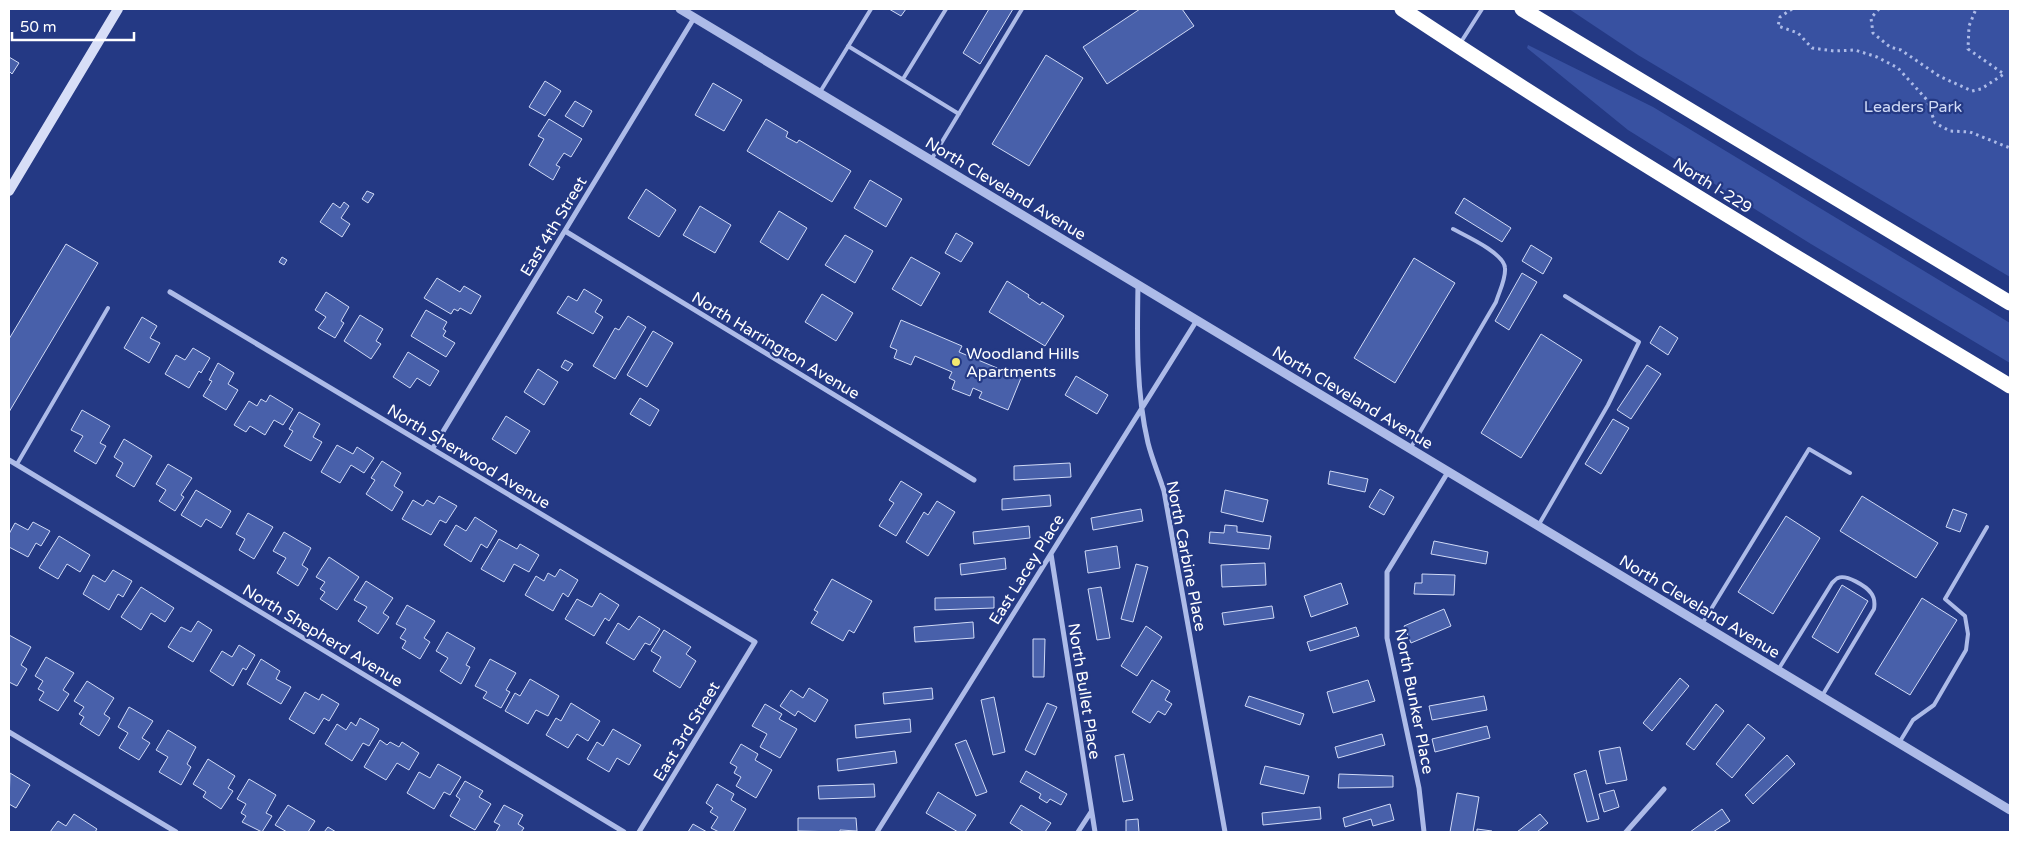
<svg xmlns="http://www.w3.org/2000/svg" width="2019" height="841" viewBox="0 0 2019 841" font-family="'Varela Round',sans-serif">
<style>
.green{fill:#3851a1}
.building{fill:#4860aa;stroke:#d0daf6}
.lines{fill:none;stroke-linecap:round;stroke-linejoin:round}
.path{stroke:#adbbe8;stroke-width:3;stroke-dasharray:2.5 4;stroke-linecap:butt}
.service{stroke:#adbbe8;stroke-width:4}
.minor{stroke:#adbbe8;stroke-width:5}
.tertiary{stroke:#adbbe8;stroke-width:9}
.secondary{stroke:#d7def7;stroke-width:10}
.motorway{stroke:#fff;stroke-width:15}
.poi-dot{fill:#f3e870;stroke:#243984;stroke-width:2}
.labels{text-anchor:middle;stroke-width:4.5;stroke-linejoin:round;paint-order:stroke}
.park-label{font-size:16px;fill:#d0daf6;stroke:#243984}
.street-label{font-size:16px;fill:#fff;stroke:#243984}
.poi-label{font-size:16px;fill:#fff;stroke:#243984;text-anchor:start}
</style>
<rect width="100%" height="100%" fill="#243984"/>
<path class="green" d="M1569,9H2010V277L1638,55Z
M1528,45L1653,107L2010,323V363L1811,244L1628,130L1527,48Z"/>
<path class="building" d="M889,9H906L901,16Z
M989,9H1013L980,64L963,53Z
M1140,9H1182L1194,26L1107,84L1083,47Z
M1046,55L1083,78L1029,166L992,144Z
M9,57L19,63L12,74L10,72L9,74Z
M545,81L561,91L545,116L529,107Z
M713,83L742,100L724,131L695,115Z
M575,101L592,111L583,127L565,116Z
M549,119L582,139L571,157L564,153L556,165L560,167L553,180L529,165L544,139L538,136Z
M766,119L788,132L786,137L797,143L799,140L851,171L832,202L747,151Z
M870,180L902,199L886,227L854,208Z
M646,189L676,210L659,237L628,218Z
M367,191L374,194L368,203L362,199Z
M1464,198L1511,228L1502,242L1455,213Z
M344,202L349,206L341,218L350,224L342,237L320,222L333,203L340,208Z
M700,206L731,225L715,253L683,235Z
M779,211L807,228L788,260L760,242Z
M956,233L973,243L961,262L945,253Z
M845,235L873,251L855,283L825,265Z
M66,244L98,263L9,412V339Z
M1531,245L1552,258L1543,274L1522,261Z
M282,257L287,260L284,265L279,262Z
M911,257L940,273L921,306L892,289Z
M1414,258L1455,283L1395,383L1354,358Z
M1522,273L1537,282L1509,330L1495,321Z
M437,278L460,292L464,286L481,296L471,314L460,308L458,311L454,309L451,314L424,298Z
M1007,281L1029,295L1028,297L1040,305L1042,302L1064,316L1045,346L989,312Z
M584,289L602,300L595,312L603,317L593,334L557,313L568,296L577,301Z
M326,292L349,307L341,321L344,323L335,338L318,328L326,317L315,310Z
M822,294L853,313L836,341L805,322Z
M426,310L447,322L443,329L446,331L443,336L455,343L446,357L411,336Z
M360,315L383,329L376,341L381,344L371,359L344,341Z
M628,316L646,327L615,379L593,366L615,328L619,330Z
M142,317L157,326L150,338L160,343L149,363L124,348Z
M901,320L962,346L959,352L1021,378L1008,410L979,398L982,392L973,388L970,396L952,389L955,381L949,378L952,372L915,356L911,365L894,358L897,350L890,347Z
M1660,326L1678,338L1668,355L1650,343Z
M653,331L673,343L647,387L627,375Z
M1541,334L1582,360L1521,458L1481,433Z
M193,348L210,358L201,373L199,371L189,388L165,374L176,355L185,360Z
M408,352L439,371L430,386L417,378L410,388L393,377Z
M565,360L573,364L568,371L561,367Z
M218,363L234,373L228,384L238,390L226,410L203,396L212,381L209,380Z
M1647,365L1661,374L1631,419L1617,410Z
M538,369L558,382L544,405L524,392Z
M1076,376L1108,395L1097,414L1065,395Z
M270,395L293,409L283,425L274,420L265,435L250,426L246,432L234,425L249,401L257,406L261,399L266,402Z
M640,398L659,410L650,426L630,414Z
M82,410L110,426L100,443L106,446L96,464L74,451L83,436L71,430Z
M299,412L320,424L313,437L322,442L311,461L284,446L293,431L289,429Z
M506,416L530,431L516,454L492,439Z
M1613,419L1629,428L1601,474L1585,464Z
M124,439L152,456L134,487L116,476L123,463L114,457Z
M337,445L353,454L357,447L374,458L364,473L351,465L340,483L321,472Z
M382,461L401,473L394,486L403,492L392,511L366,494L375,480L371,478Z
M1070,463L1071,477L1014,480V466Z
M168,464L192,478L181,495L184,497L175,511L159,501L166,490L156,484Z
M1330,471L1368,479L1365,492L1328,484Z
M901,481L922,494L896,536L879,526L894,503L889,500Z
M1380,489L1394,497L1384,515L1369,507Z
M196,490L231,511L221,528L206,519L201,527L181,515Z
M1225,490L1268,500L1263,522L1221,512Z
M1050,495L1051,506L1002,510V499Z
M439,496L457,506L446,523L440,520L431,535L402,519L413,500L423,506L427,500L434,504Z
M1862,496L1938,543L1916,578L1840,531Z
M937,501L955,512L928,556L906,542L924,512L928,515Z
M1141,509L1143,521L1093,530L1091,518Z
M1953,509L1967,514L1960,532L1946,527Z
M248,513L273,527L254,559L239,550L245,539L236,534Z
M1786,516L1820,538L1773,614L1738,592Z
M475,517L497,531L487,548L481,544L471,562L444,545L456,525L466,531Z
M33,522L50,531L41,546L36,543L28,557L9,547V534L15,523L28,530Z
M1225,525L1237,526V532L1271,536L1269,549L1209,543L1210,532L1224,533Z
M1029,526L1030,538L974,544L973,532Z
M284,532L311,548L302,565L308,569L298,586L277,573L286,558L273,551Z
M59,536L90,555L80,572L67,564L58,579L39,568Z
M499,539L517,549L520,544L539,555L529,572L514,564L504,582L481,569Z
M1434,541L1488,552L1486,564L1431,554Z
M1117,546L1120,568L1088,573L1085,551Z
M329,557L359,577L337,610L320,599L325,592L320,589L325,582L316,577Z
M1005,558L1006,569L961,575L960,564Z
M1265,563L1266,585L1222,587L1221,565Z
M1136,564L1148,567L1133,622L1121,619Z
M560,569L578,580L568,597L563,593L553,611L525,595L536,576L544,581L548,573L555,577Z
M113,570L132,581L123,597L118,594L109,610L83,594L93,575L105,582Z
M1422,574L1455,575L1454,595L1414,594L1415,583H1422Z
M832,579L872,601L854,633L849,630L843,641L811,623L818,612L814,610Z
M366,581L393,598L383,613L389,617L378,634L358,621L367,607L354,600Z
M1341,583L1348,604L1311,617L1304,596Z
M1842,585L1868,601L1838,653L1812,637Z
M141,587L174,608L165,622L151,613L141,630L121,617Z
M1101,587L1110,638L1097,640L1088,589Z
M600,593L619,605L609,621L605,618L594,636L565,619L577,599L592,607Z
M994,597V608L935,610V598Z
M1922,598L1957,620L1910,695L1875,674Z
M407,605L435,621L424,638L430,642L420,659L402,648L406,641L400,638L406,629L396,624Z
M1272,606L1274,618L1224,625L1222,613Z
M1444,609L1451,626L1411,643L1404,626Z
M639,616L660,629L650,645L645,643L634,660L606,643L618,623L629,630Z
M198,621L212,630L193,662L168,647L181,627L191,632Z
M973,622L974,638L915,642L914,627Z
M1146,626L1162,637L1137,676L1121,666Z
M1356,627L1359,636L1310,651L1307,642Z
M664,630L691,647L686,654L696,661L680,688L653,671L661,657L651,651Z
M447,632L475,648L466,665L470,667L461,684L440,671L448,658L436,651Z
M9,635L31,647L21,665L27,669L17,686L9,682Z
M1033,639H1045L1044,677H1033Z
M239,645L255,655L246,670L243,668L233,686L210,671L222,651L232,657Z
M46,657L74,673L63,690L69,694L58,711L39,700L44,692L38,689L43,681L35,676Z
M261,659L280,671L276,679L291,687L281,704L247,684Z
M490,659L516,673L506,690L510,692L501,708L483,698L487,692L475,686Z
M1680,678L1689,686L1652,731L1643,723Z
M530,679L559,696L548,716L536,710L528,724L505,711L515,693L520,696Z
M1152,680L1170,691L1165,700L1172,704L1165,715L1158,711L1150,723L1132,712Z
M1368,680L1375,701L1333,713L1327,692Z
M87,681L114,698L104,714L110,718L99,736L80,724L84,717L79,714L84,707L74,701Z
M809,688L828,700L815,722L798,711L795,716L780,706L791,690L803,698Z
M932,688L933,699L884,704L883,693Z
M305,692L319,700L322,694L339,704L329,721L324,718L314,734L289,719Z
M1249,696L1304,714L1300,725L1245,706Z
M1484,696L1487,710L1432,720L1429,706Z
M994,697L1005,752L993,755L981,700Z
M571,703L600,721L588,741L577,734L568,748L546,735L556,718L561,721Z
M1047,703L1057,707L1035,755L1025,750Z
M765,704L782,714L779,719L797,729L780,758L760,747L767,734L752,726Z
M1716,704L1724,711L1694,750L1686,744Z
M129,707L153,721L142,738L150,743L139,760L119,748L128,733L118,727Z
M360,718L379,729L369,746L363,743L352,761L325,744L337,724L346,730L351,722L356,726Z
M910,719L911,732L856,738L855,725Z
M1748,724L1765,738L1732,778L1716,764Z
M1487,726L1490,738L1435,752L1432,739Z
M613,729L641,745L629,765L617,758L609,772L587,759L597,742L603,746Z
M168,730L196,747L187,764L191,767L181,785L159,772L168,757L156,750Z
M1382,734L1385,745L1338,758L1335,747Z
M380,740L387,745L390,742L399,747L402,742L419,753L409,770L397,763L386,780L364,767Z
M966,740L987,792L976,796L955,744Z
M741,744L758,754L755,760L772,770L756,798L736,786L741,777L734,773L737,767L730,763Z
M1620,747L1627,780L1606,784L1599,751Z
M895,751L897,763L838,771L837,759Z
M1124,754L1133,800L1123,802L1115,756Z
M1787,755L1795,764L1753,804L1745,795Z
M208,759L235,776L228,788L233,791L221,809L203,797L206,792L193,784Z
M438,764L461,777L450,795L444,792L434,809L407,793L419,772L430,778Z
M1265,766L1309,776L1304,794L1260,784Z
M1586,770L1599,819L1587,822L1574,774Z
M1026,771L1067,794L1061,805L1050,799L1047,803L1039,798L1041,794L1020,782Z
M10,773L30,785L16,808L9,804Z
M1339,774L1393,776V787L1338,788Z
M249,779L276,795L266,813L272,816L262,832L242,822L246,816L241,813L246,804L237,799Z
M465,781L483,791L479,797L491,804L475,830L450,816L460,799L456,796Z
M717,784L734,794L731,800L746,809L733,832H719L711,828L718,817L710,812L713,808L706,803Z
M874,784L875,797L819,799L818,786Z
M1614,790L1619,807L1604,812L1599,794Z
M938,792L976,815L965,832H958L926,813Z
M1457,793L1479,797L1473,832H1450Z
M1390,804L1394,820L1373,826L1371,819L1345,827L1343,818Z
M288,805L315,821L308,832H287L275,825Z
M504,805L523,815L518,824L524,828L521,832H496L500,825L494,822Z
M1021,805L1051,823L1045,832H1024L1010,823Z
M1320,807L1321,819L1263,825L1262,813Z
M1722,809L1730,821L1713,832H1690Z
M74,814L97,829L95,832H50L58,821L66,826Z
M1540,814L1548,823L1537,832H1517Z
M798,818H856L857,831L840,830V832L798,831Z
M1138,819L1139,832H1126V820Z
M693,824L707,832H688Z
M328,827L336,832H324Z
M1477,829L1492,831V832H1477Z"/>
<g class="lines">
<path class="path" d="M1792,9L1780,17L1778,26L1798,33L1812,48L1834,51L1855,50L1877,57L1898,68L1927,100L1935,123L1950,131L1970,132L2010,148
M1879,9L1871,18L1873,33L1890,47L1901,50L1939,76L1972,91L1981,89L2004,74L1968,49L1969,26L1976,9"/>
<path class="service" d="M1461,42L1482,9
M848,46L959,114
M903,79L946,9
M820,92L871,9
M931,160L1022,9
M1410,449L1496,302C1499,292 1506,279 1505,268C1504,253 1466,236 1453,229
M17,464L108,308
M1538,526L1608,405L1639,342L1565,296
M1702,624L1809,449L1850,473
M1778,670L1832,583C1832,583 1837,578 1838,578C1846,574 1866,586 1871,593C1875,598 1875,603 1874,609L1822,696
M1899,743L1913,720L1934,705L1966,650L1968,634L1965,616L1945,599L1987,527"/>
<path class="minor" d="M565,231L974,480
M1138,285C1137,337 1136,392 1148,443C1152,459 1159,475 1164,491L1225,832
M170,292L755,642L639,832
M433,448L694,18
M9,460L624,832
M1051,554L1095,832
M9,732L176,832
M877,832L1197,320
M1078,832L1091,812
M1424,832L1419,788L1387,638V572L1448,472
M1626,832L1664,789"/>
<path class="tertiary" d="M680,9L2010,810"/>
<path class="secondary" d="M9,191L118,9"/>
<path class="motorway" d="M1402,9C1601,141 1806,263 2010,386
M1522,9L2010,303"/>
</g>
<circle class="poi-dot" cx="956" cy="362" r="5"/>
<g class="labels">
<g class="park-label">
<text x="1913" y="112">Leaders Park</text>
</g>
<g class="street-label">
<text transform="translate(1713 185) rotate(32)" y="6">North I-229</text>
<text transform="translate(1006 188) rotate(31)" y="6">North Cleveland Avenue</text>
<text transform="translate(553 226) rotate(-59)" y="6">East 4th Street</text>
<text transform="translate(776 345) rotate(31)" y="6">North Harrington Avenue</text>
<text transform="translate(1353 397) rotate(31)" y="6">North Cleveland Avenue</text>
<text transform="translate(469 456) rotate(31)" y="6">North Sherwood Avenue</text>
<text transform="translate(1187 556) rotate(79)" y="6">North Carbine Place</text>
<text transform="translate(1026 569) rotate(-58)" y="6">East Lacey Place</text>
<text transform="translate(1700 606) rotate(31)" y="6">North Cleveland Avenue</text>
<text transform="translate(323 635) rotate(31)" y="6">North Shepherd Avenue</text>
<text transform="translate(1085 691) rotate(81)" y="6">North Bullet Place</text>
<text transform="translate(1415 701) rotate(79)" y="6">North Bunker Place</text>
<text transform="translate(686 731) rotate(-59)" y="6">East 3rd Street</text>
</g>
<g class="poi-label">
<text x="966" y="359">Woodland Hills<tspan x="966" dy="18">Apartments</tspan></text>
</g>
</g>
<rect width="2019" height="841" fill="none" stroke="#ffffff" stroke-width="20"/>
<path d="M12 32v8h122v-8" fill="none" stroke="#ffffff" stroke-width="2.5"/>
<text x="20" y="32" font-size="15" fill="#ffffff" stroke="#243984" stroke-width="4" paint-order="stroke">50 m</text>
</svg>
